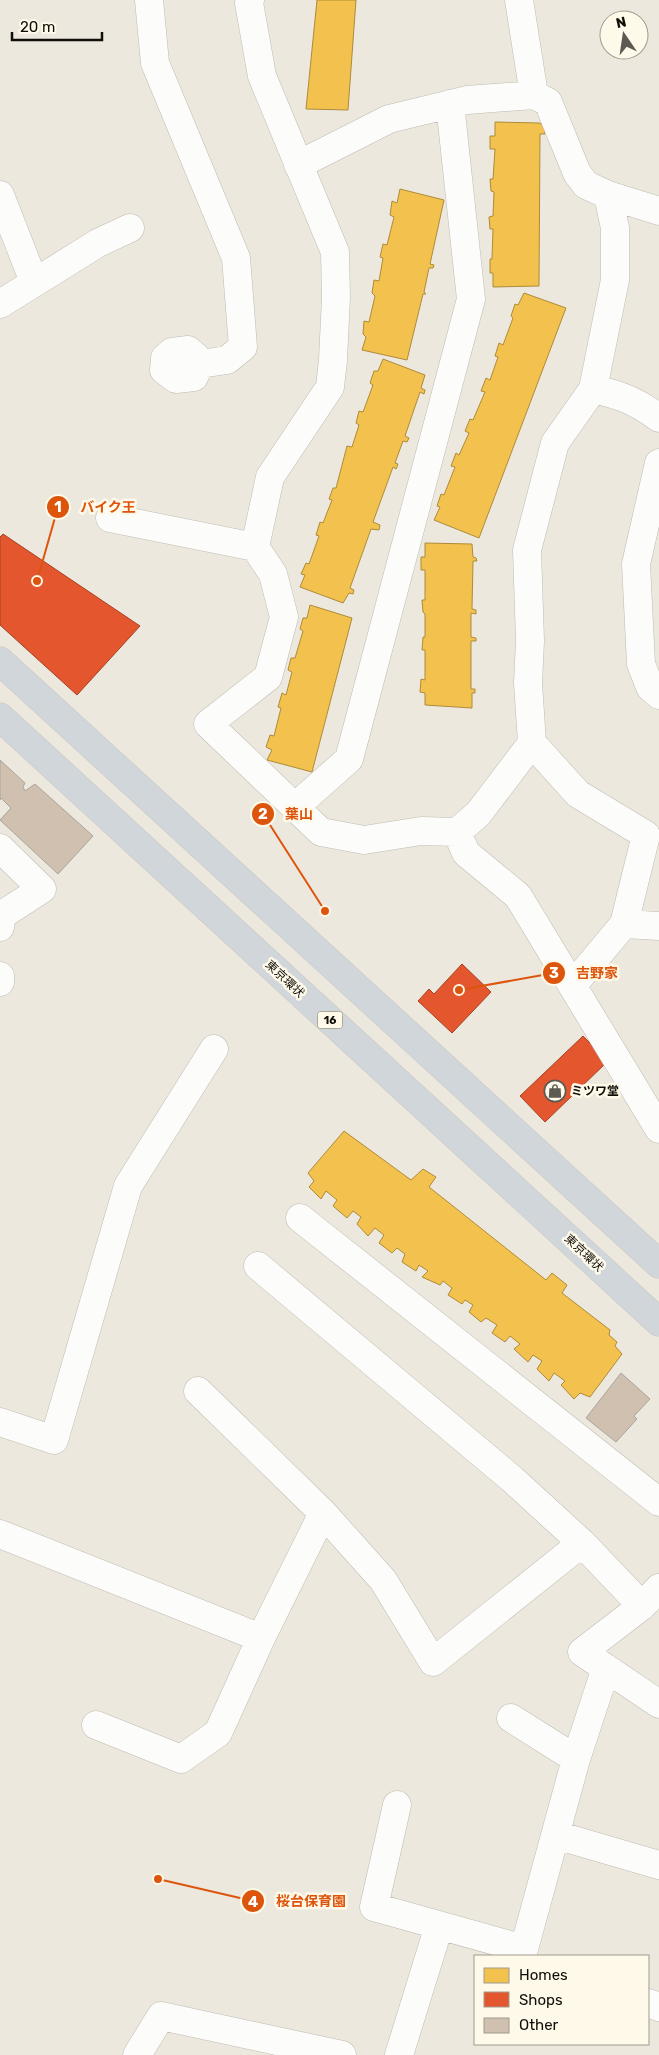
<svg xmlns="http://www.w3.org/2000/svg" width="659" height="2055" viewBox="0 0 659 2055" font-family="Rubik,'Noto Sans JP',sans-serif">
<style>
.homes{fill:#f2c14e;stroke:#ae8b39}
.shops{fill:#e4572e;stroke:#a44123}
.building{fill:#cfc0af;stroke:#a9a49d}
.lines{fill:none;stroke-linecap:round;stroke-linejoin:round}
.minor-casing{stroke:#bfbbb3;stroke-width:29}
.highway-casing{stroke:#c9c7c2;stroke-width:29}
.minor{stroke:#fcfcfa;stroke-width:28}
.highway{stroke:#d1d6db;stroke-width:28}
.labels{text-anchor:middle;stroke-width:5;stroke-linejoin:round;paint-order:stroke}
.shield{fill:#fef9e9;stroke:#57544c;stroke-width:1}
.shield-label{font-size:11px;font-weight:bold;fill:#100e08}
.street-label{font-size:12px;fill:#100e08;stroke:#fef9e9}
.poi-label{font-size:12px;font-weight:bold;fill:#100e08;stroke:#fef9e9;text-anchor:start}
.leader{fill:none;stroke:#dd550c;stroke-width:2}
.callout-dot{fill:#dd550c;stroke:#fef9e9;stroke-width:2}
.mark-label{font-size:15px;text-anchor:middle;font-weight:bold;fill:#fff}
.callout-label{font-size:14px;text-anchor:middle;font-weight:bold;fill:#dd550c;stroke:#fef9e9;stroke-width:5;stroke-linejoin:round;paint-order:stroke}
</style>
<rect width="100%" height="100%" fill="#ede8de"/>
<path class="homes" d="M317,0H356L348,110L306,109Z
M495,122L539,123L544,125L545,134H540L539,286L493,287V273H490V259H492L493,229H490L489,217L493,216L494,192L491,191L490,179H493L495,149H490V136H495Z
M400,189L444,200L430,264L434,265L433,268H429L424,292L426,294H423L407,360L362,350L366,337L363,334L364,321L369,322L375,296L372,293L374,280L379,281L383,258L380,257L383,244L387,245L394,217L390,215L392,201L397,203Z
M524,293L566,308L479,538L434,520L440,507L437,506L441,494L444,495L455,467L451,466L456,453L459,455L469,433L465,431L470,419L473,420L485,392L481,391L486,378L490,380L498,357L495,356L499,343L503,345L513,318L511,316L515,304L518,305Z
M383,359L425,375L421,388L425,390L424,394L420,392L405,436L409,438L407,442L403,441L395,463L398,464L396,469L393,467L373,522L380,525L379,530L371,529L350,588L354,590L353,594L349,593L343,603L300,587L305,575L301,574L306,563L309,564L319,536L316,535L320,522L323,523L332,500L329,499L333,488H336L347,446L352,447L359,425L356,423L359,411L363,412L373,385L370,383L374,371H378Z
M425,543L472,544L473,557L476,558L477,561H473L472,609L476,610V614L471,613V637L476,638V641H471V689H475V693H472V708L425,705V693L420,692L421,679L425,680V650H422L423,637H425V614L423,612L422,600H425V570H421V557H425Z
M310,605L352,618L312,772L267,760L272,750L266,747L270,735L274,736L281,708L278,707L282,693L286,695L292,672L288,670L291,658H295L303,631L300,629L303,618H307Z
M344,1131L411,1180L423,1169L436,1177L429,1187L546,1280L552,1273L567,1285L562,1293L610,1330L609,1335L617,1342L615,1346L622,1354L590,1397L580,1393L574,1399L561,1385L565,1381L554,1373L549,1381L537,1369L542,1361L533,1355L528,1362L514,1349L520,1344L510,1336L505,1342L492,1333L497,1325L486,1318L481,1322L469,1312L473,1305L465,1300L462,1304L448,1295L452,1288L443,1281L440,1285L422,1277L428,1271L419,1265L416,1271L402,1262L405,1254L397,1248L392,1253L379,1243L384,1235L375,1228L368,1236L357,1224L361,1217L353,1211L347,1218L333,1206L337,1200L326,1191L321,1199L309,1187L314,1181L308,1173Z"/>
<path class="shops" d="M3,534L140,626L77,695L0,625V537Z
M462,964L491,992L452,1033L418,1001L429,989L434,994Z
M583,1036L608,1061L545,1122L520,1096Z"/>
<path class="building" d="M0,760L25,783L23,787L25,791L35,784L93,836L58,874L0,820L11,808L1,798L0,800Z
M621,1373L650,1399L634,1416L637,1419L616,1442L586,1418Z"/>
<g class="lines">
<g class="minor-casing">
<path id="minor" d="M149,0L155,63L236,258L243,347L227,360L200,364
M250,0L249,3L262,76L335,252L336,297L333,360L330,387L270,477L255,547L273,574L284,617L268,677L208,724L321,832L364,840L421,831L457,832L478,814L532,743L528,683L530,641L527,550L555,443L593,389L615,280V228L608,195L659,211
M519,0L534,95
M298,165L389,119L467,100L534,95L548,102L577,173L586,185L608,195
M0,195L34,282
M0,304L98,243L130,228
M188,350L197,358L200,364L194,377L176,379L164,370L165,358L172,352Z
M593,389C621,395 636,401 659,418
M659,463L636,564L641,664L650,687L659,695
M110,518L255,547
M532,743L578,794L646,835L624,924L573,985
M295,807L349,759L471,299L450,104
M457,832L466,853L518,896L659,1129
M0,848L42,889L2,915L0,927
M624,924L659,926
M0,976V982
M300,1218L659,1502
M258,1266L512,1479L582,1543L642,1606
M198,1391L323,1513L383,1580L433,1662L582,1543
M0,1422L54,1440L128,1186L214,1049
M0,1534L261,1638L323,1513
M659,1588L642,1606L582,1652L659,1704
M511,1718L576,1759
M96,1725L181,1759L218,1733L261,1638
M397,1805L374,1907L524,1949L522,1956
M556,1835L659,1865
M524,1949L576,1759L606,1668
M648,2003L659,2007
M137,2055L161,2016L342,2055
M399,2055L439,1926"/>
</g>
<g class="highway-casing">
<path id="highway" d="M0,661L659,1264
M0,717L659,1322"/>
</g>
<use href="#minor" class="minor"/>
<use href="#highway" class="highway"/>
</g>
<defs>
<g id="shop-ring" transform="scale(1.125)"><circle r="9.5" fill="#fef9e9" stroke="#5d5a53" stroke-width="1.5"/><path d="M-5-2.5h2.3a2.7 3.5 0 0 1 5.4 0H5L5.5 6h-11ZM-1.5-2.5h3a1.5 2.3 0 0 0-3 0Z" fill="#5d5a53"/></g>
</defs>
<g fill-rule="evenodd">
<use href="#shop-ring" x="555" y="1091"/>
</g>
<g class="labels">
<rect class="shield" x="317.5" y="1011.5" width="25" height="17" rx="4"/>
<g class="shield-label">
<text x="330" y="1024">16</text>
</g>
<g class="street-label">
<text transform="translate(285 979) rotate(43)" y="4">東京環状</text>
<text transform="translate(584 1253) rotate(43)" y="4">東京環状</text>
</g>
<g class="poi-label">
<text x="571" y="1095">ミツワ堂</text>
</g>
</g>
<path class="leader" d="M37 581L58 507M325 911L263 814M459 990L554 973M158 1879L253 1901"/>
<g class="callout-dot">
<circle cx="37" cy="581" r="5"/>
<circle cx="325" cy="911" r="5"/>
<circle cx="459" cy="990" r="5"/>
<circle cx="158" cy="1879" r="5"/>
<circle cx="58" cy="507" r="12"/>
<circle cx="263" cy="814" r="12"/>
<circle cx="554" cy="973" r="12"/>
<circle cx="253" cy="1901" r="12"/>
</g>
<g class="mark-label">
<text x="58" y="512">1</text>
<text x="263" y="819">2</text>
<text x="554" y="978">3</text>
<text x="253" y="1907">4</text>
</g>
<g class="callout-label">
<text x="108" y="512">バイク王</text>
<text x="299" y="819">葉山</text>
<text x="597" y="978">吉野家</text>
<text x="311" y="1906">桜台保育園</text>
</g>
<rect x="474" y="1955" width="175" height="90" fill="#fef9e9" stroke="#9f9b8f"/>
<rect x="484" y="1968" width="25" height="15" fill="#f2c14e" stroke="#9f9b8f"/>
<text x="519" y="1980" font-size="15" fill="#100e08">Homes</text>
<rect x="484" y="1992" width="25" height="15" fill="#e4572e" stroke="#9f9b8f"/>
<text x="519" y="2005" font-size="15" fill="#100e08">Shops</text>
<rect x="484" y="2018" width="25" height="15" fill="#cfc0af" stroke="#9f9b8f"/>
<text x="519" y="2030" font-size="15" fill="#100e08">Other</text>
<g transform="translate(624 35) rotate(347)"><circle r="24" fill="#fef9e9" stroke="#9f9b8f"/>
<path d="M0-4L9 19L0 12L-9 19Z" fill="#5d5a53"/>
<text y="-8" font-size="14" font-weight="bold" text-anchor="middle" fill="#100e08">N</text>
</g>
<path d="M12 32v8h90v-8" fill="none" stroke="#100e08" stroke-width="2.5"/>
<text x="20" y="32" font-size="15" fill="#100e08" stroke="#fef9e9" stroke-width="4" paint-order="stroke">20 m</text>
</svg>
